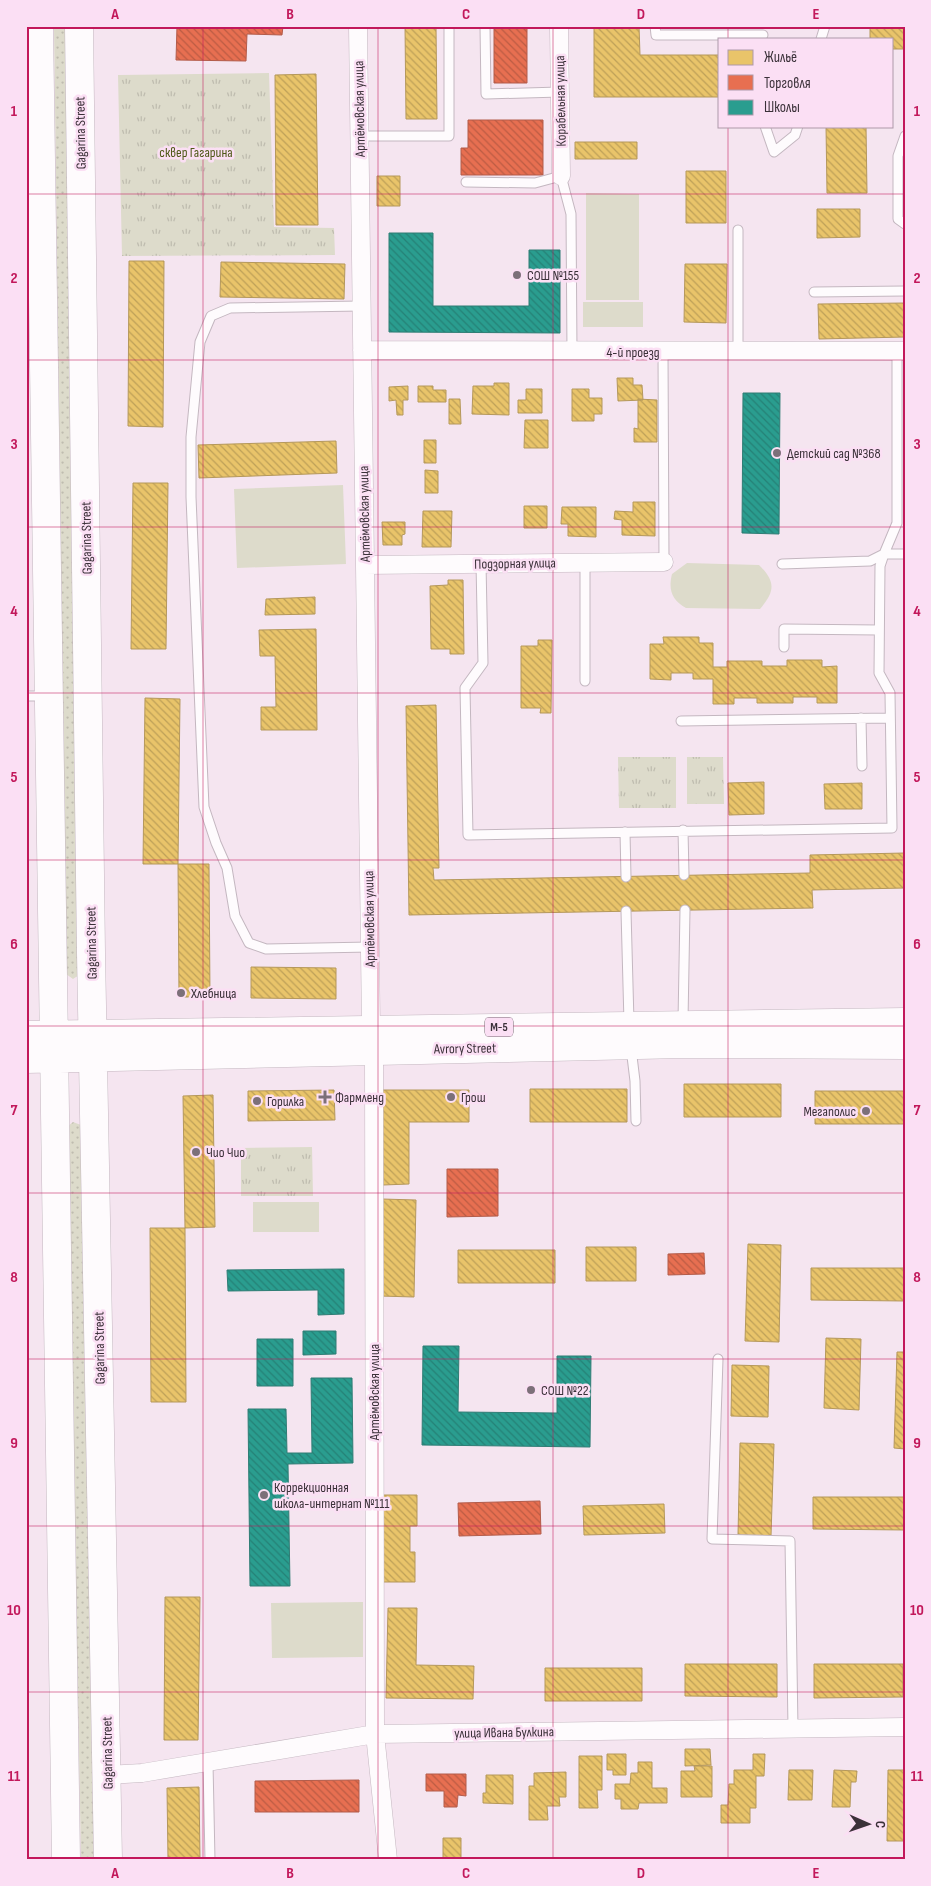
<svg xmlns="http://www.w3.org/2000/svg" width="931" height="1886" viewBox="0 0 931 1886" font-family="'Sofia Sans Condensed',sans-serif">
<style>
.grass{fill:url(#grass-dots)}
.park{fill:url(#park-tufts)}
.pitch{fill:#dddbcb}
.homes{fill:url(#homes-back-hatch);stroke:#b5985b}
.shops{fill:url(#shops-back-hatch);stroke:#b35c4a}
.schools{fill:url(#schools-back-hatch);stroke:#2f7d75}
.lines{fill:none;stroke-linecap:round;stroke-linejoin:round}
.lane-casing{stroke:#c4b7c0;stroke-width:11}
.street-casing{stroke:#c4b7c0;stroke-width:19}
.primary-casing{stroke:#c4b7c0;stroke-width:29}
.lane{stroke:#fefbfd;stroke-width:9}
.street{stroke:#fefbfd;stroke-width:18}
.primary{stroke:#fefbfd;stroke-width:28}
.grid{fill:none;stroke:#c2185b;stroke-width:1;stroke-opacity:0.55}
.poi-dot{fill:#7c7079;stroke:#fbdff4;stroke-width:2}
.labels{text-anchor:middle;stroke-width:5;stroke-linejoin:round;paint-order:stroke}
.shield{fill:#fbdff4;stroke:#756571;stroke-width:1}
.shield-label{font-size:12px;font-weight:bold;fill:#3b3139}
.street-label{font-size:14px;fill:#3b3139;stroke:#fbdff4}
.park-label{font-size:14px;fill:#4f5918;stroke:#fbdff4}
.poi-label{font-size:14px;fill:#3b3139;stroke:#fbdff4;text-anchor:start}
.neatline{fill:none;stroke:#c2185b;stroke-width:2}
.grid-label{font-size:16px;text-anchor:middle;font-weight:bold;fill:#c2185b}
</style>
<defs>
<pattern id="grass-dots" width="8" height="8" patternUnits="userSpaceOnUse" patternTransform="scale(1.25)"><rect width="8" height="8" fill="#dddbcb"/><path d="M2 2h.1M6 6h.1" fill="none" stroke="#bfbcaf" stroke-width="1.8" stroke-linecap="round"/></pattern>
<pattern id="park-tufts" width="24" height="20" patternUnits="userSpaceOnUse" patternTransform="scale(1.25)"><rect width="24" height="20" fill="#dddbcb"/><path d="M3 7l-1-3M5 7V3M7 7l1-3M15 17l-1-3M17 17v-4M19 17l1-3" fill="none" stroke="#bfbcaf"/></pattern>
<pattern id="homes-back-hatch" width="6" height="6" patternUnits="userSpaceOnUse" patternTransform="scale(1.25)"><rect width="6" height="6" fill="#e9c46a"/><path d="M-1 5l2 2M0 0l6 6M5-1l2 2" fill="none" stroke="#bea058"/></pattern>
<pattern id="shops-back-hatch" width="6" height="6" patternUnits="userSpaceOnUse" patternTransform="scale(1.25)"><rect width="6" height="6" fill="#e76f51"/><path d="M-1 5l2 2M0 0l6 6M5-1l2 2" fill="none" stroke="#bc5c44"/></pattern>
<pattern id="schools-back-hatch" width="6" height="6" patternUnits="userSpaceOnUse" patternTransform="scale(1.25)"><rect width="6" height="6" fill="#2a9d8f"/><path d="M-1 5l2 2M0 0l6 6M5-1l2 2" fill="none" stroke="#258176"/></pattern>
</defs>
<rect width="100%" height="100%" fill="#f5e5f0"/>
<path class="grass" d="M54,26H68L79,975L73,979L66,974Z
M73,1122L81,1125L94,1860H81L67,1127Z"/>
<path class="park" d="M269,73L274,227L334,228L335,255L122,256L118,75Z
M618,757H676V808H619Z
M687,757H723L724,804H687Z
M312,1147L313,1196H241V1148Z"/>
<path class="pitch" d="M586,193L639,194V300H586Z
M583,302H643V327H583Z
M343,485L346,564L237,568L234,489Z
M687,563L759,565C776,582 775,591 760,609L686,608C672,600 668,590 672,574Z
M253,1202H319V1232H253Z
M363,1602V1657L272,1658L271,1603Z"/>
<path class="homes" d="M405,26H436L437,119H406Z
M594,26H639L640,55H720V97H594Z
M870,26H905V49H892V39H870Z
M316,74L318,225H276L275,75Z
M826,126H866L867,193H827Z
M575,142H637V159H575Z
M686,171H726V223H686Z
M377,176H400V206H377Z
M817,209H860V237L817,238Z
M129,261H164L163,427L128,426Z
M221,262L345,264L344,299L220,297Z
M685,264H727L726,323L684,322Z
M905,303V337L819,339L818,304Z
M617,378H633V385H642L643,400L618,401Z
M494,383H509V415L472,414L473,386H494Z
M408,386V400H403V415H397L396,400L389,401V387Z
M418,386H433V390H446V402H418Z
M526,389H542V413H518V400H526Z
M572,389H589V398H602V414H594V421H572Z
M449,399H460L461,424H449Z
M638,399L657,400V442H634V428L638,429Z
M525,420H548V448H524Z
M424,440H436V463H424Z
M336,441L337,473L199,478L198,445Z
M425,470L438,471V493H425Z
M133,483H168L166,649H131Z
M633,502H655V536L622,535V520L614,519L615,511L633,512Z
M524,506H547V528H524Z
M562,507H596V537L568,536V524H561Z
M423,511H452L451,547H422Z
M382,522H405V534L402,535V545H383Z
M448,580H463L464,654H450V649H431L430,586L448,585Z
M315,597V614L265,615L266,599Z
M316,629L317,730H261V707H276L275,656H260L259,630Z
M663,637H699V643H713V667H727V661H762V666H787V660H822V667L837,666V703H817V697H793V703H757V698H734V704H713V679H693V673H671V680L650,679V644H664Z
M538,640H552L551,713H540L541,708H521V646H538Z
M145,698L180,699L178,864H143Z
M436,705L439,868H433L434,880L810,873V855L905,853V888L812,890L813,908L409,915L406,706Z
M764,782V814L729,815L728,783Z
M862,783V809H825L824,784Z
M178,864H209L210,997H179Z
M251,967L336,968V999L251,998Z
M684,1084H781V1117H684Z
M530,1089H627V1122H530Z
M334,1090L335,1120L248,1121V1091Z
M382,1090H469V1122H409V1184L383,1185Z
M815,1091H905V1124H815Z
M213,1095L215,1227L185,1228L183,1096Z
M382,1199L416,1200L414,1297L380,1296Z
M150,1228H185L186,1402H151Z
M748,1244L781,1245L779,1342L745,1341Z
M586,1247H636V1281H586Z
M458,1250H555V1283H458Z
M811,1268H905V1301L811,1300Z
M826,1338L861,1339L859,1410L824,1408Z
M897,1352H905V1449L894,1448Z
M732,1365L769,1366L768,1417L731,1416Z
M740,1443L774,1444L771,1536L738,1535Z
M382,1495H417V1526H410V1552H415V1582H382Z
M813,1497H905V1530L813,1529Z
M664,1504L665,1533L584,1535L583,1506Z
M165,1597H200L198,1740H164Z
M388,1608H417L416,1665L474,1666L473,1699L386,1698Z
M685,1664H777V1697L685,1696Z
M814,1664H903V1697L814,1698Z
M545,1668H642V1701H545Z
M685,1749H710L711,1765L685,1766Z
M607,1754H626V1775H613V1770H607Z
M753,1754H765L764,1776H756V1808H750V1823H721V1805H728L729,1784H734V1770H753Z
M579,1756H602V1790H597L598,1808H579Z
M638,1762H652V1788H667V1803H639L638,1809H621V1799H615V1784H630L631,1773H638Z
M694,1766H712V1797H681V1771H695Z
M789,1770H813L812,1800H788Z
M834,1770L857,1771L856,1782H851L850,1807H832Z
M888,1770H905L904,1841H887Z
M566,1772V1797H559L560,1806H547L548,1820H529V1786H534V1773Z
M486,1775H513V1804L483,1803V1793H486Z
M199,1787L200,1860H168L167,1788Z
M443,1838H461V1860H443Z"/>
<path class="shops" d="M177,26H283L282,35L247,34L246,61L176,60Z
M494,26H527V83H494Z
M468,120H543V175H461V148H468Z
M447,1169H498V1216L447,1217Z
M704,1253L705,1274L668,1275V1254Z
M540,1501L541,1534L459,1536L458,1503Z
M426,1774H466V1796L458,1795L457,1807H444V1791H426Z
M359,1780V1812H255V1781Z"/>
<path class="schools" d="M389,233H433V306H529V250H560V333L389,332Z
M743,393H780L779,534L742,533Z
M344,1269V1314L318,1315V1290L228,1291L227,1270Z
M303,1331H336V1354L303,1355Z
M257,1339H293V1386H257Z
M423,1346H459L458,1412L557,1413V1356H591L590,1447L422,1445Z
M311,1378H352L353,1463L288,1464L290,1586H250L248,1409H286L287,1453H312Z"/>
<g class="lines">
<g class="lane-casing">
<path id="lane" d="M485,26L486,94L560,92
M655,26L656,35H763
M821,39L825,26
M765,126L774,152L795,135L798,126
M359,136H449V26
M905,136L898,156V219L905,224
M466,182L535,183L561,176L571,214L572,352
M814,292L905,291
M361,306L230,308L211,316L200,342L191,437V497L204,807L216,843L227,868L235,916L249,943L266,949L370,947
M663,352L664,562
M738,352V230
M585,562V681
M481,563L483,663L465,688L468,835L892,828L890,693L879,673L880,566L884,554H905
M782,564L870,561L884,554L897,523V351
M784,647V629L878,630
M26,696H46
M861,718L862,766
M681,721L890,718
M683,830L684,875
M625,832L626,877
M626,911L629,1022
M683,1021L685,910
M631,1048L635,1081L636,1121
M718,1359L712,1539L790,1541L793,1728
M208,1763L210,1860"/>
</g>
<g class="street-casing">
<path id="street" d="M358,26L371,1028
M559,26L561,176
M362,350L905,351
M365,565L664,562
M374,1050L375,1734L388,1860
M107,1775L142,1773L375,1734L905,1727"/>
</g>
<g class="primary-casing">
<path id="primary" d="M39,26L66,1860
M79,26L91,953L108,1860
M26,1035L905,1022
M26,1059L682,1044L905,1045"/>
</g>
<use href="#lane" class="lane"/>
<use href="#street" class="street"/>
<use href="#primary" class="primary"/>
</g>
<path class="grid" d="M203,26V1860M378,26V1860M553,26V1860M728,26V39M728,126V1860M26,194H905M26,360H905M26,527H905M26,693H905M26,860H905M26,1026H905M26,1193H905M26,1359H905M26,1526H905M26,1692H905"/>
<g class="poi-dot">
<circle cx="517" cy="275" r="5"/>
<circle cx="777" cy="453" r="5"/>
<circle cx="181" cy="993" r="5"/>
<path d="M322.5 1089.5h5v5h5v5h-5v5h-5v-5h-5v-5h5z"/>
<circle cx="451" cy="1097" r="5"/>
<circle cx="257" cy="1101" r="5"/>
<circle cx="866" cy="1111" r="5"/>
<circle cx="196" cy="1152" r="5"/>
<circle cx="531" cy="1390" r="5"/>
<circle cx="264" cy="1495" r="5"/>
</g>
<g class="labels">
<rect class="shield" x="485" y="1017.5" width="28" height="19" rx="4"/>
<g class="shield-label">
<text x="499" y="1031">М-5</text>
</g>
<g class="street-label">
<text transform="translate(560 101) rotate(-91)" y="5">Корабельная улица</text>
<text transform="translate(359 109) rotate(-91)" y="5">Артёмовская улица</text>
<text transform="translate(80 133) rotate(-91)" y="5">Gagarina Street</text>
<text x="633" y="357">4-й проезд</text>
<text transform="translate(364 514) rotate(-91)" y="5">Артёмовская улица</text>
<text transform="translate(86 538) rotate(-91)" y="5">Gagarina Street</text>
<text transform="translate(515 563) rotate(-1)" y="5">Подзорная улица</text>
<text transform="translate(369 919) rotate(-91)" y="5">Артёмовская улица</text>
<text transform="translate(91 943) rotate(-91)" y="5">Gagarina Street</text>
<text transform="translate(465 1048) rotate(-1)" y="5">Avrory Street</text>
<text transform="translate(99 1348) rotate(-91)" y="5">Gagarina Street</text>
<text transform="translate(374 1392) rotate(-90)" y="5">Артёмовская улица</text>
<text transform="translate(504 1732) rotate(-1)" y="5">улица Ивана Булкина</text>
<text transform="translate(107 1753) rotate(-91)" y="5">Gagarina Street</text>
</g>
<g class="park-label">
<text x="196" y="157">сквер Гагарина</text>
</g>
<g class="poi-label">
<text x="527" y="280">СОШ №155</text>
<text x="787" y="458">Детский сад №368</text>
<text x="191" y="998">Хлебница</text>
<text x="335" y="1102">Фармленд</text>
<text x="461" y="1102">Грош</text>
<text x="267" y="1106">Горилка</text>
<text x="856" y="1116" text-anchor="end">Мегаполис</text>
<text x="206" y="1157">Чио Чио</text>
<text x="541" y="1395">СОШ №22</text>
<text x="274" y="1492">Коррекционная<tspan x="274" dy="16">школа-интернат №111</tspan></text>
</g>
</g>
<rect width="931" height="1886" fill="none" stroke="#fbdff4" stroke-width="55"/>
<rect x="718" y="38" width="175" height="90" fill="#fbdff4" stroke="#ae99a9"/>
<rect x="728" y="50" width="25" height="15" fill="#e9c46a" stroke="#ae99a9"/>
<text x="764" y="62" font-size="15" fill="#3b3139">Жильё</text>
<rect x="728" y="75" width="25" height="15" fill="#e76f51" stroke="#ae99a9"/>
<text x="764" y="88" font-size="15" fill="#3b3139">Торговля</text>
<rect x="728" y="100" width="25" height="15" fill="#2a9d8f" stroke="#ae99a9"/>
<text x="764" y="112" font-size="15" fill="#3b3139">Школы</text>
<g transform="translate(868 1824) rotate(92)" stroke="#fbdff4" stroke-width="4" paint-order="stroke">
<path d="M0-4L9 19L0 12L-9 19Z" fill="#3b3139"/>
<text y="-8" font-size="14" font-weight="bold" text-anchor="middle" fill="#3b3139">С</text>
</g>
<rect x="28" y="28" width="876" height="1830" class="neatline"/>
<g class="grid-label">
<text x="115" y="19">A</text>
<text x="290" y="19">B</text>
<text x="466" y="19">C</text>
<text x="641" y="19">D</text>
<text x="816" y="19">E</text>
<text x="14" y="116">1</text>
<text x="917" y="116">1</text>
<text x="14" y="283">2</text>
<text x="917" y="283">2</text>
<text x="14" y="449">3</text>
<text x="917" y="449">3</text>
<text x="14" y="616">4</text>
<text x="917" y="616">4</text>
<text x="14" y="782">5</text>
<text x="917" y="782">5</text>
<text x="14" y="949">6</text>
<text x="917" y="949">6</text>
<text x="14" y="1115">7</text>
<text x="917" y="1115">7</text>
<text x="14" y="1282">8</text>
<text x="917" y="1282">8</text>
<text x="14" y="1448">9</text>
<text x="917" y="1448">9</text>
<text x="14" y="1615">10</text>
<text x="917" y="1615">10</text>
<text x="14" y="1781">11</text>
<text x="917" y="1781">11</text>
<text x="115" y="1878">A</text>
<text x="290" y="1878">B</text>
<text x="466" y="1878">C</text>
<text x="641" y="1878">D</text>
<text x="816" y="1878">E</text>
</g>
</svg>
